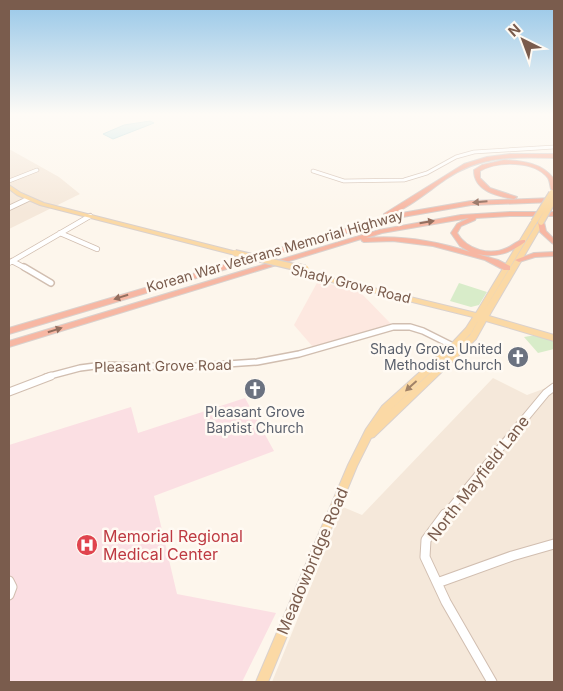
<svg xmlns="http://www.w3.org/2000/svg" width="563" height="691" viewBox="0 0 563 691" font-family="Inter,sans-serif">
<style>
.residential{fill:#f5e8da}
.commercial{fill:#fde8e0}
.medical{fill:#fbdfe3}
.green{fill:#d8ecc9}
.water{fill:#bfe3e8;stroke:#a5d3da}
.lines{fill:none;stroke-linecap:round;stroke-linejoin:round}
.minor-far4-casing{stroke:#d1beb0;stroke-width:4.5}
.minor-far3-casing{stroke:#d1beb0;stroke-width:6}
.minor-far2-casing{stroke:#d1beb0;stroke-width:8}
.minor-far1-casing{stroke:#d1beb0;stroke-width:9}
.minor-casing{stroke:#d1beb0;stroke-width:11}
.major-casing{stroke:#dad1cd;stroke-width:2}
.highway-casing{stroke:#dad1cd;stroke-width:2}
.minor-far4{stroke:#fff;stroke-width:3}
.minor-far3{stroke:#fff;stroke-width:4.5}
.minor-far2{stroke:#fff;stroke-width:5}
.minor-far1{stroke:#fff;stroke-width:7}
.minor{stroke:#fff;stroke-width:9}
.major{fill:#fbd9a5;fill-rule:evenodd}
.highway{fill:#f7b7a3;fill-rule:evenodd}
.major-bridge-far1-casing{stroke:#dad1cd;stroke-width:8;stroke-linecap:butt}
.major-bridge-casing{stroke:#dad1cd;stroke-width:9;stroke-linecap:butt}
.major-bridge-far1{stroke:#fbd9a5;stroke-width:5.5}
.major-bridge{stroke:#fbd9a5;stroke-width:7}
.oneway{fill:#936e5e}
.oneway2{fill:#a18267}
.labels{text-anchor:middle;stroke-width:5;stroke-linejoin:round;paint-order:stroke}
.street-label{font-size:14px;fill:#7a5c4d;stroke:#fffaf3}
.worship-label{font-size:14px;fill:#5b616d;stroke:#fffaf3;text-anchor:end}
.near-street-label{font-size:16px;fill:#7a5c4d;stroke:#fffaf3}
.near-health-label{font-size:16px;fill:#be3a42;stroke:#fffaf3;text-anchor:start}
</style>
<rect width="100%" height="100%" fill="#fdf6ec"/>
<path class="residential" d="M9,149L59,177L80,194L9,229Z
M493,378L527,395L554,385V682H272L343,507L362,515Z"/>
<path class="commercial" d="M318,281L360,292L391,324L313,347L294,325Z"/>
<path class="medical" d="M245,398L274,451L154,496L177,594L276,613L242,682H9V445L131,407L138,433Z"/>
<path class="green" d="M459,283L487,292L479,305L471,307L450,301Z
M536,335L554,341V349L538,353L524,337Z"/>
<path class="water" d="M150,121L154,123L113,139L103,134L124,125Z"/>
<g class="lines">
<g class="minor-far4-casing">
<path id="minor-far4" d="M313,171L344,181L404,180L427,173L456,157L474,152L554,147
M9,181L37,170"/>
</g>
<g class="minor-far3-casing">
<path id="minor-far3" d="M9,208L28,199
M60,233L97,249
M12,261L27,269
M9,263L90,216"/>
</g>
<g class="minor-far2-casing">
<path id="minor-far2" d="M24,267L51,283
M46,377L80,368L103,365L183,367L257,362L299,354L393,327H410L423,331L455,347"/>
</g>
<g class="minor-far1-casing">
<path id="minor-far1" d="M9,392L51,376
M444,516L546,393L554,387"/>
</g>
<g class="minor-casing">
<path id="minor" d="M445,514L426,540L425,557L446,602L492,682
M9,581L12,587L9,595
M437,583L512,556L554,544"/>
</g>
<g class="major-casing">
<path id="major" d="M9,185L21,193L44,203L237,252L238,253L235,255L40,205L17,195L9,189Z
M534,220L537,222L482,314L538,222L539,221H543L544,222L489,316L554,335V341L486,321L476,339L374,437L371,438L357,466L268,682H256L348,465L366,429L382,406L451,344L466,328L473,317L295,273L292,271L295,269L476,313L531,222ZM479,319L470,335L386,414L457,348L472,332Z"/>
</g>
<g class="highway-casing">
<path id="highway" d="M510,154H554V158C514,157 481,155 446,179C427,192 409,208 387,216L384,214L464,164L487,157Z
M504,160C523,161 542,163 554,179V191L551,189C550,185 550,181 548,178C535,160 496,161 480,171V178L490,188L517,197L514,199C497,196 474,191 474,170L482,165Z
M554,198V202L471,205L397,218L9,334V328L396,214L471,201Z
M510,212H554V216H510L476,218L475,220L461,226L457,233C467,250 490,256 507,248C514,245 518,239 525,240V242C510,253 496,258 477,254L498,260L510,266V270H504L485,260L433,246L393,241L364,242L362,241L361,239L9,347V341L379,230L461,215ZM469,218L457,224L451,233L460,246L470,252C436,241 402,235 366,238L382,233Z
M541,220L544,222L546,231L554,239V244L552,243L540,232L538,222Z
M554,252V256L535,257L519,262L515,260L534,253Z"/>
</g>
<use href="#minor-far4" class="minor-far4"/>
<use href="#minor-far3" class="minor-far3"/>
<use href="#minor-far2" class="minor-far2"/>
<use href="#minor-far1" class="minor-far1"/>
<use href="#minor" class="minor"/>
<use href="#major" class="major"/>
<use href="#highway" class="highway"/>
<g class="major-bridge-far1-casing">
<path id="major-bridge-far1" d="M534,222L552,193
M541,222L554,199
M235,253L303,269"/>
</g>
<g class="major-bridge-casing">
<path id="major-bridge" d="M297,267L305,269"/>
</g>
<use href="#major-bridge-far1" class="major-bridge-far1"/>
<use href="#major-bridge" class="major-bridge"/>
</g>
<defs><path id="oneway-solid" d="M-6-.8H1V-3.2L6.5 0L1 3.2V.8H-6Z" transform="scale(1.25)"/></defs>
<g class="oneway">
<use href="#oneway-solid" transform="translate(480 202) rotate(175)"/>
<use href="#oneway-solid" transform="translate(427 222) rotate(-9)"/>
<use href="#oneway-solid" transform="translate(121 297) rotate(163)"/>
<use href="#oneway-solid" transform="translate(55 330) rotate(-17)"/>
</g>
<use class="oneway2" href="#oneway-solid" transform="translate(411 386) rotate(138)"/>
<linearGradient id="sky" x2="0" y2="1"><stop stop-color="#97c7e8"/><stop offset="0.54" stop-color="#fefbf6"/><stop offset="1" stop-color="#fefbf6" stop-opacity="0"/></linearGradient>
<rect width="563" height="212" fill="url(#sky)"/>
<defs>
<g id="church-disc" transform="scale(1.125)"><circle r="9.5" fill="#6b7280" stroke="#fffaf3"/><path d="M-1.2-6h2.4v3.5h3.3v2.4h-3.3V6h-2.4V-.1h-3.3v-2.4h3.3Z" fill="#fff"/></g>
<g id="hospital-disc" transform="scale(1.125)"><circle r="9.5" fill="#e0444e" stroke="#fffaf3"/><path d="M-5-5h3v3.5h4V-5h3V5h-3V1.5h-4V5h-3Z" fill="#fff"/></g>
</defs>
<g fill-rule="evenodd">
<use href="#church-disc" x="518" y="357"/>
<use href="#church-disc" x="255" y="389"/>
<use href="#hospital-disc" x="87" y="545"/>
</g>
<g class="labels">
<g class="street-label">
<text transform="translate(275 251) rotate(-16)" y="5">Korean War Veterans Memorial Highway</text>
<text transform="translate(351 284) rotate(14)" y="5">Shady Grove Road</text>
<text transform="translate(163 366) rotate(-1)" y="5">Pleasant Grove Road</text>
</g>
<g class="worship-label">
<text x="502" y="354">Shady Grove United<tspan x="502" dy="16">Methodist Church</tspan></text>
<text x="255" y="417" text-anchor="middle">Pleasant Grove<tspan x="255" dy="16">Baptist Church</tspan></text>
</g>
<g class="near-street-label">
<text transform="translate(478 478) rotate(-52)" y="6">North Mayfield Lane</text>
<text transform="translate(312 561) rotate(-67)" y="6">Meadowbridge Road</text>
</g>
<g class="near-health-label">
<text x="103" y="542">Memorial Regional<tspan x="103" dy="18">Medical Center</tspan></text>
</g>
</g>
<rect width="563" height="691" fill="none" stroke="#7a5c4d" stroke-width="20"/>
<g transform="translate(523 40) rotate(318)" stroke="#fffaf3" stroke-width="4" paint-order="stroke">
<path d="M0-4L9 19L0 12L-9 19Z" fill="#7a5c4d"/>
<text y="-8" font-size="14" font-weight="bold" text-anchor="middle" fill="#7a5c4d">N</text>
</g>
</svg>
